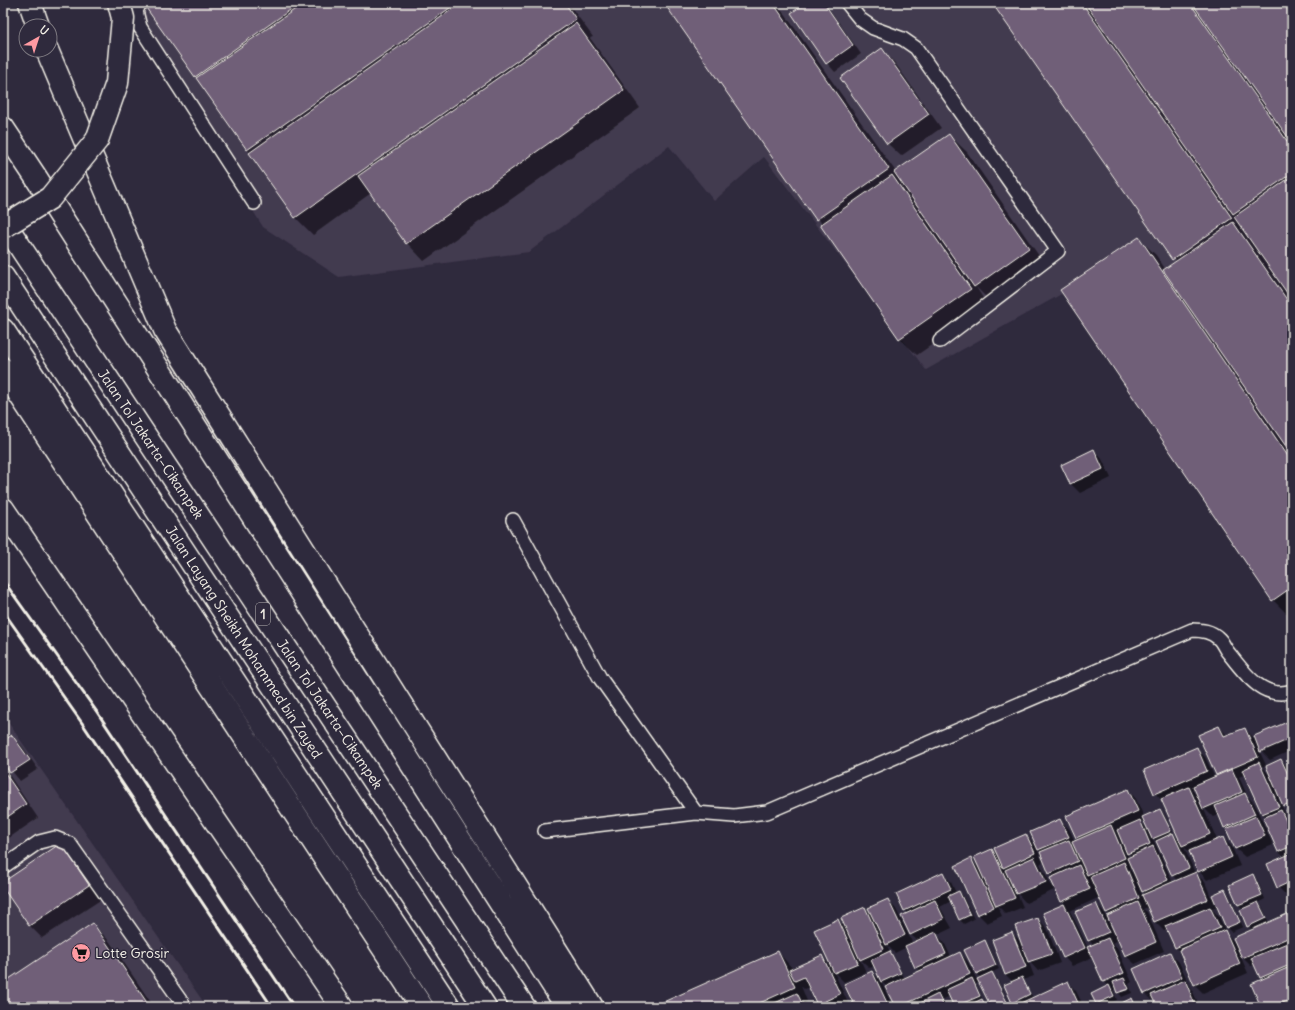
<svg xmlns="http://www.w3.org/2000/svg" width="1295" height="1010" viewBox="0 0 1295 1010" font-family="Delius,sans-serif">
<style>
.built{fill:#423a4f}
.shadow{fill:#0007;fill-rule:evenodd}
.building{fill:#705e78;stroke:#f4f1e8}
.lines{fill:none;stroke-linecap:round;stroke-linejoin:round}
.lane-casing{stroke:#f4f1e8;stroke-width:16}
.highway-casing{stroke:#f4f1e8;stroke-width:25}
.lane{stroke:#2f2a3d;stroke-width:13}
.highway{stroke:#2f2a3d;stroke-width:22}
.rail{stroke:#f4f1e8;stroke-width:3}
.highway-bridge-casing{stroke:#f4f1e8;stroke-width:25;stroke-linecap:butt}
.highway-bridge{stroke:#2f2a3d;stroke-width:22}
.labels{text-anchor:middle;stroke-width:3;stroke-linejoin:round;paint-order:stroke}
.shield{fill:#2f2a3d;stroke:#b9b5b5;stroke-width:1}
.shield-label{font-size:13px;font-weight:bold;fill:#f4f1e8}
.street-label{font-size:14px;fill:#f4f1e8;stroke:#2f2a3d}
.poi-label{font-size:14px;fill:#f4f1e8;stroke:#2f2a3d;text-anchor:start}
</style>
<rect width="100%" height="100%" fill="#2f2a3d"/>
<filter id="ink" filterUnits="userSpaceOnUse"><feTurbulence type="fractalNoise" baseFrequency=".025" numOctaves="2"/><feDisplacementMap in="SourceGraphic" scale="8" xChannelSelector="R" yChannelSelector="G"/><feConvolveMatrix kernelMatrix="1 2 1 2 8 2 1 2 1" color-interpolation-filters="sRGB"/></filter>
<g filter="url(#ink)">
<path class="built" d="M137,3H1292V601L1074,287L926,370L764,157L714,201L669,146L529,252L339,277L263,227L134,19Z
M3,715L207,1007H3Z"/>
<path class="shadow" d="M148,3H568L593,37L590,38L640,108L424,261L407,243L371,193L313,235L295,217L196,76Z
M665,3H777L896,172L949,135L967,152L1046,266L992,303L976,287L988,306L917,355L899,338L822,224Z
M808,3H825L861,54L835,72L827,63Z
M994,3L1292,4V616L1290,617L1273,600L1138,238L1156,255L1166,270L1177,262ZM1249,236L1252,242L1247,237Z
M882,50L895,63L941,128L901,156L887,143Z
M1094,450L1102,459L1111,478L1080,493L1071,484L1063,465Z
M1292,721V750L1270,760L1258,748L1266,765L1262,767L1271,776L1281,760L1290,769L1292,774V822L1289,810L1281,798L1279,799L1286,816L1292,822V894L1287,896L1278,887L1284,857L1279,852L1264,818L1267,817L1263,814L1246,774L1239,777L1248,797L1254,803L1273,845L1245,857L1236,849L1220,814L1213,817L1203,807L1217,840L1223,838L1232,847L1240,866L1207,880L1199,871L1192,855L1184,847L1195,873L1205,882L1211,897L1225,890L1229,895L1243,927L1231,932L1227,928L1218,907L1212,909L1219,917L1227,934L1236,944L1252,930L1248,926L1243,909L1239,905L1230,885L1253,876L1257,880L1265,899L1258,903L1262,907L1269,923L1287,915L1292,920V1007H1263L1264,980L1255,965L1251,966L1240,955L1248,973L1203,993L1194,984L1180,952L1176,948L1167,929L1164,931L1155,922L1148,907L1143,909L1147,912L1164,951L1135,964L1126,956L1119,940L1112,943L1117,948L1132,982L1129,984L1132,993L1122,997L1116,989L1113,990L1117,1000L1101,1007L1097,1003L1108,987L1104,982L1093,957L1072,966L1064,957L1044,914L1065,904L1062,901L1054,877L1050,873L1042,853L1036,847L1043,862L1040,864L1054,890L1026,903L1017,893L1023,907L1006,914L997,905L1002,916L987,923L978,914L971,860L980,869L992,850L999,857L1026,835L1038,848L1060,820L1069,829L1075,842L1079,840L1077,837L1128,790L1136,799L1144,817L1160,810L1164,814L1174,835L1181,842L1163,802L1155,793L1196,748L1205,757L1215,778L1219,776L1217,774L1219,727L1228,736L1245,729L1257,741ZM1195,788L1199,797L1192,790ZM1145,820L1150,831L1141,822ZM1152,837L1157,842L1172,875L1178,881L1173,883ZM1127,852L1132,857L1129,858ZM1132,868L1135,875L1129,869ZM1139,888L1143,891L1146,895L1143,896ZM1100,897L1110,916L1119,940L1117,941L1105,913L1096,904L1077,912L1089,941L1094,945L1088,948L1070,911Z
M12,736L21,745L38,769L20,781L3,760V742Z
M1292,755V764L1289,757Z
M3,766L38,818L3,842Z
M61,844L74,857L102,899L42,938L29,925L3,886V883Z
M942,873L951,882L956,893L959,892L963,896L974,919L964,924L960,920L951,901L940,907L952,928L937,935L944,942L951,957L960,953L968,962L977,980L981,978L976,974L985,942L989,946L999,969L991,973L996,977L1010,1007H992L980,982L976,984L983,1001L989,1007H955L950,996L942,1000L948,1007H896L887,987L882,982L875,966L870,968L860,959L866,972L844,982L834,972L848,1003L840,1007H820L809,987L804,989L801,986L807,1001L805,1002L810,1007H655L778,952L793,969L821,956L831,966L838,920L847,929L865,908L873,916L887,900L896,909L913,944L918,941L910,934L908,913L905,910ZM886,944L895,953L907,947L916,967L920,971L905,979Z
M1038,919L1047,928L1060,963L1038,971L1028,960L1034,976L1023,980L1033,998L1068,983L1076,991L1084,1007H1015L1017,1006L1013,1002V982L1006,975L1012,933L1023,944Z
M93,924L110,942L154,1007H3V973L8,981Z
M1170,953L1179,962L1200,1007H1158L1155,1001L1154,1002L1145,993Z
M872,972L881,981L893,1007H856Z
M1132,1000L1139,1007H1116Z"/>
<path class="building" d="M146,3H300L195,77L144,5Z
M304,3H457L247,150L196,78Z
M461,3H565L576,19L295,218L249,153Z
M664,3H773L889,169L816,220Z
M806,3H824L853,45L826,64L791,13Z
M992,3H1082L1232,218L1172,260Z
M1085,3H1190L1292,148V173L1233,214Z
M1192,3H1287L1292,10V143Z
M576,23L624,90L406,244L358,176Z
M882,48L929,114L887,144L840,78Z
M949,134L1029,248L974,287L894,172Z
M892,175L971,289L899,339L820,225Z
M1292,176V300L1234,217Z
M1233,222L1292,307V455L1163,270Z
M1139,237L1292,462V587L1272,601L1060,290Z
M1094,449L1103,469L1070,484L1061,465Z
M1292,720V738L1260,752L1254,736Z
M1219,726L1224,736L1245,728L1258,757L1216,775L1198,735Z
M12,735L30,760L10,773L3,762V741Z
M1197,747L1207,771L1154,794L1144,770Z
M1281,759L1292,783V802L1283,806L1266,766Z
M1259,762L1279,807L1262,814L1242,770Z
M1232,769L1242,792L1203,809L1193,786Z
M3,770L26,804L3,820Z
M1189,787L1210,834L1182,846L1161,799Z
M1128,789L1138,811L1076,838L1066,816Z
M1245,793L1255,814L1224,828L1215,806Z
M1292,807V824L1286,810Z
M1160,809L1171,831L1152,839L1142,817Z
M1281,810L1292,834V846L1278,852L1263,818Z
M1256,816L1265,836L1235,849L1226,829Z
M1060,819L1069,837L1038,850L1030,832Z
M1140,820L1150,844L1127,854L1117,830Z
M1111,825L1125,858L1087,875L1072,842Z
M1173,833L1189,868L1172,876L1156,841Z
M1026,834L1035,853L1003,868L994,848Z
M1223,837L1232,857L1198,872L1189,851Z
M1069,840L1078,861L1049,874L1040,852Z
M61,843L89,885L29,926L3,888V882Z
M1153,846L1168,880L1142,892L1127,858Z
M992,849L1015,898L996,906L974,857Z
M1292,853V881L1277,888L1267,864Z
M1034,857L1046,882L1016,894L1005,870Z
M971,858L994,907L977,915L955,866Z
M1124,862L1139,898L1106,913L1090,877Z
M1079,865L1090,889L1061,902L1050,878Z
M943,872L951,889L904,911L896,894Z
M1196,872L1208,899L1154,922L1142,895Z
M1253,874L1262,895L1238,905L1229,885Z
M1225,889L1240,922L1226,928L1212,895Z
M959,891L970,915L959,920L948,896Z
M888,899L905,935L886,945L868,908Z
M935,900L944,919L910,935L901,916Z
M1138,902L1156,942L1125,956L1107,916Z
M1258,902L1266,918L1247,927L1240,910Z
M1096,903L1109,932L1088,941L1075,912Z
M1064,904L1085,948L1063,958L1043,913Z
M865,907L884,949L860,960L841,918Z
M1210,907L1220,928L1175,948L1165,926Z
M1287,914L1292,925V936L1242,958L1233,938Z
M1038,918L1052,954L1028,962L1015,926Z
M838,919L858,963L834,973L814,930Z
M93,923L150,1007H3V983Z
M1225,930L1240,964L1194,985L1179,950Z
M936,932L946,954L915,968L905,946Z
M1012,932L1026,967L1005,975L992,940Z
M1108,938L1124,973L1103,982L1087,947Z
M985,940L996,965L976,974L964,950Z
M1292,941V964L1260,978L1251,958Z
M778,951L795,987L751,1007H652Z
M890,951L901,973L881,982L871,960Z
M960,952L970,974L899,1007H895L885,987Z
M1170,952L1182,977L1144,994L1133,969Z
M822,955L840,994L817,1005L804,977L795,981L789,970Z
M1292,966V999L1273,1007H1261L1251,984Z
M872,971L889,1007H855L844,984Z
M992,972L1009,1006L1007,1007H991L977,979Z
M1022,977L1030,994L1012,1003L1004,985Z
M972,978L980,996L954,1007L946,990Z
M1124,978L1129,989L1117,993L1113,982Z
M1185,980L1196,1007H1157L1151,995Z
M1068,981L1079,1005L1076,1007H1012Z
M1109,985L1114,996L1096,1004L1091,994Z
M797,993L804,1007H766Z
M938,994L944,1007H912Z
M1132,998L1136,1007H1113Z
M982,999L986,1007H965Z"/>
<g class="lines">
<g class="lane-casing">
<path id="lane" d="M140,3L136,11L140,27L254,203
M847,3L860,19L873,28L903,39L916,48L1058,251L940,341
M513,520L600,678L696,813L734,816L767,812L1192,630C1202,630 1211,631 1218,638C1222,641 1224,647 1227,651C1243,671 1262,701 1292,691
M545,831L696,813
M3,867L39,842L55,838L70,844L185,1007"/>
</g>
<g class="highway-casing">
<path id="highway" d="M30,3L38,26
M47,50L165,330L592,1007
M3,128L35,176L567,1007
M3,221L524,1007
M3,277L485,1007
M3,330L449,1007
M3,369L422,1007
M3,509L342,1007"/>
</g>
<use href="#lane" class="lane"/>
<use href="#highway" class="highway"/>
<path class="rail" d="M3,580L97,712L294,1007
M3,611L82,723L272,1007"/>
<g class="highway-bridge-casing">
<path id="highway-bridge" d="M3,227L50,198L97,140L117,83L123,18L119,3"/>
</g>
<use href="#highway-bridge" class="highway-bridge"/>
</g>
</g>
<defs>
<g id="supermarket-disc" transform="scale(1)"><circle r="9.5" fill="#ff9aa2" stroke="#2f2a3d"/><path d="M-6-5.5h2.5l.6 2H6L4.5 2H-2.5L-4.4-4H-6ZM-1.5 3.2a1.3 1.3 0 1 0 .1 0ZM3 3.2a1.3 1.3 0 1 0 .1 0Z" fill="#111"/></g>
</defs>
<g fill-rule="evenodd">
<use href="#supermarket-disc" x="81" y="953"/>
</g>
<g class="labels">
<rect class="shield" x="256" y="603" width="14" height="22" rx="3"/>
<g class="shield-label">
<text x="263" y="619">1</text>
</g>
<g class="street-label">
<text transform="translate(151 444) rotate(56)" y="5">Jalan Tol Jakarta–Cikampek</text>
<text transform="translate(244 642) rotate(57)" y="5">Jalan Layang Sheikh Mohammed bin Zayed</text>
<text transform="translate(330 714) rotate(56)" y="5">Jalan Tol Jakarta–Cikampek</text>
</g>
<g class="poi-label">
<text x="95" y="958">Lotte Grosir</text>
</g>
</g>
<rect width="1295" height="1010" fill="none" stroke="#2f2a3d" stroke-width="16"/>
<rect x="8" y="8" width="1279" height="994" fill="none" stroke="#f4f1e8" stroke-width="1.5" filter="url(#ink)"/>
<g transform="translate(38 38) rotate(39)"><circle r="19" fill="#2f2a3d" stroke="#7e7a81"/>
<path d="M0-3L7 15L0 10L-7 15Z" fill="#ff9aa2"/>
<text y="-6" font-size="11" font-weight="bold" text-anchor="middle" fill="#f4f1e8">U</text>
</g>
</svg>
